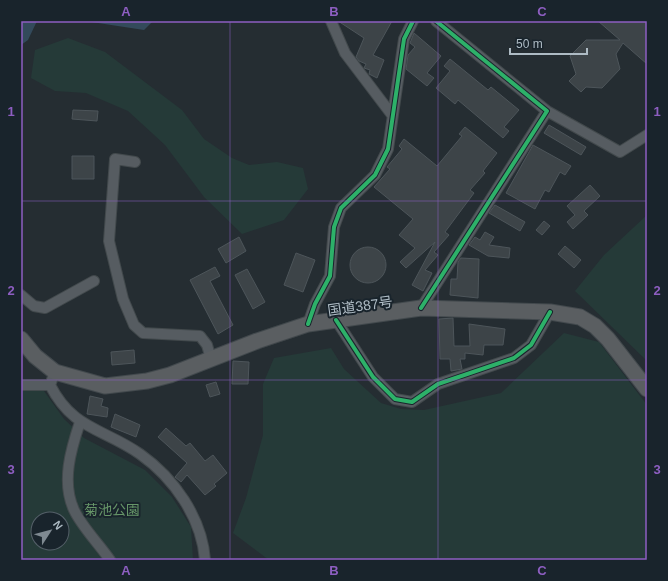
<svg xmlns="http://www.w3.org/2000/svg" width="668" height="581" viewBox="0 0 668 581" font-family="Arial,'Noto Sans JP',sans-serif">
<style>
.green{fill:#253a38;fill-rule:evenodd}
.water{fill:#334a5b}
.building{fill:#3d4448;stroke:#4d555a}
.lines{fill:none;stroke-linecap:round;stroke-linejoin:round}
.minor-casing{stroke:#42494c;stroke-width:12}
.highway-casing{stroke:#42494d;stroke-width:17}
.minor{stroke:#565c61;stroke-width:10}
.highway{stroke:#5a5e61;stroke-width:15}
.cycleway-casing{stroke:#19242c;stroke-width:6}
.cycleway{stroke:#2db169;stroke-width:4}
.grid{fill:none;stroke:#8d5ec1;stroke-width:1;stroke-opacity:0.55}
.labels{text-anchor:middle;stroke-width:4;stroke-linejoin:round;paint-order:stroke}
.street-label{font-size:14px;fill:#aebbc4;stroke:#19242c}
.park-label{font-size:14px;fill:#669568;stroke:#19242c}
.neatline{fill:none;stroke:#8d5ec1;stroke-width:1.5}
.grid-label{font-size:13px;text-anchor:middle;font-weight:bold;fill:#8d5ec1}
</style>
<rect width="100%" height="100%" fill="#252d32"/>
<path class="green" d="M68,38L105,52L182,110L204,139L232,158L249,165L277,162L303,168L308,189L284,220L242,234L204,197L165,145L128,111L86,93L55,91L31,78L35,50Z
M647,215V361L575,291L604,255Z
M564,333L599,342L647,405V560H269L233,533L246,498L263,435V384L274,358L331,348L344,369L381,403L401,409L424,410L501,393Z
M21,389L44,391L64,419L84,438L145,470L172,497L191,527L193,560H21ZM38,519H62V543H38Z"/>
<path class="water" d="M21,21H37L28,40L21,45Z
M85,21H153L144,30Z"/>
<path class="building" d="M338,21H392L373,55L384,60L377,78L369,74L370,70L364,68L366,64L359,61L356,57L364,38Z
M598,21H647V64L623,43L616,54L620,69L602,88L586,87L581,92L569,81L576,74L570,56L586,40H620Z
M414,33L441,56L427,73L434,78L427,86L406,69L408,55L415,47L410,43Z
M450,59L488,90L491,87L519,110L504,127L509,131L503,138L458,100L455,104L436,88L450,71L444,66Z
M73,110L98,111L97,121L72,119Z
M549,125L586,147L581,155L544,133Z
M465,127L497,153L483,171L485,173L470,190L474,193L445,232L449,235L434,252L438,255L425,270L432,273L423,291L412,285L435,242L406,268L400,262L415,248L399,235L413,219L374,187L390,169L387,167L402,149L399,146L404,139L437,166L462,136L459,134Z
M533,145L571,166L565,175L560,172L549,192L545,190L535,209L506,193Z
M72,156H94V179H72Z
M590,185L600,196L584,211L588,215L573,229L567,222L575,215L567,206Z
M495,205L525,222L520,231L489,213Z
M544,221L550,226L542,235L536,230Z
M485,232L494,237L489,245L510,248L509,258L488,256L469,245L475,237L480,240Z
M239,237L246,251L226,263L218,249Z
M565,246L581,260L574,268L558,254Z
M350 265a18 18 0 1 1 36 0a18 18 0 1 1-36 0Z
M296,253L315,260L303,292L284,285Z
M461,258L479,259L478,298L450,295L451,279H457L458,262Z
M215,267L220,276L210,281L233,325L218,334L190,280Z
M247,269L265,302L253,309L235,275Z
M453,318L454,346H470L469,324L505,329L503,345H484L483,355L465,353V359H460L462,369L451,371L450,359H440L439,319Z
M134,350L135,363L112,365L111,352Z
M233,361L249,362L248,384H232Z
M216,382L220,394L210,397L206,385Z
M90,396L103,399L101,406L108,408L107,417L87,414Z
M115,414L140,425L136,437L111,427Z
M166,428L186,446L190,443L205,461L213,455L227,473L214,484L216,486L205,495L187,475L181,482L175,477L187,463L158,437Z"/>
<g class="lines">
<g class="minor-casing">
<path id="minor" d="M331,21L345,53L392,115
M547,111L620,152L647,135
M135,162L115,159L109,241L123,299L134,325L143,333L200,336L207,345L211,359
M21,295L34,306L45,308L94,281
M421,308L547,111L436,21
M336,320L373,377L395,399L412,402L438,384L514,358L531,345L550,312
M308,324L315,304L330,276L334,227L341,208L375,175L388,149L404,39L413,21
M55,372L50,385C73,430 103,428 140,454C174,478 202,518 205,560
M21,385H50
M80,422C71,449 61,482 74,510C82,527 99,544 110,560"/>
</g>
<g class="highway-casing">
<path id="highway" d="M21,339L35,356L55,372L105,386L147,381L170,375L257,341L308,324L421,308L550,312L580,317L595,326L608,339L647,389"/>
</g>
<use href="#minor" class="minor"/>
<use href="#highway" class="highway"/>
<g class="cycleway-casing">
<path id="cycleway" d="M421,308L547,111L436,21
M336,320L373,377L395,399L412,402L438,384L514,358L531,345L550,312
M308,324L315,304L330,276L334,227L341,208L375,175L388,149L404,39L413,21"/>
</g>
<use href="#cycleway" class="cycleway"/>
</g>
<path class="grid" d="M230,21V560M438,21V560M21,201H647M21,380H647"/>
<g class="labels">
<g class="street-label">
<text transform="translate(360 306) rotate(-8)" y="5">国道387号</text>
</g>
<g class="park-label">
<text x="112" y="515">菊池公園</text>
</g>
</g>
<rect width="668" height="581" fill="none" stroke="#19242c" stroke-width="44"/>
<g transform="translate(50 531) rotate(54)"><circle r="19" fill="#19242c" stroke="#556069"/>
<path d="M0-3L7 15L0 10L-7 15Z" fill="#7e8991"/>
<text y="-6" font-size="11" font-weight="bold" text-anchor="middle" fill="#aebbc4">N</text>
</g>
<path d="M510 48v6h77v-6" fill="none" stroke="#aebbc4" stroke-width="2"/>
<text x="516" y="48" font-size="12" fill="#aebbc4" stroke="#19242c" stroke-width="3" paint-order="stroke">50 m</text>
<rect x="22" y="22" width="624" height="537" class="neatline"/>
<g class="grid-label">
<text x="126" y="16">A</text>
<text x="334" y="16">B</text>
<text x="542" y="16">C</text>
<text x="11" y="116">1</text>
<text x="657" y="116">1</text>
<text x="11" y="295">2</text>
<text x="657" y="295">2</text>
<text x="11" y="474">3</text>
<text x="657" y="474">3</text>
<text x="126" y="575">A</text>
<text x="334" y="575">B</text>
<text x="542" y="575">C</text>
</g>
</svg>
